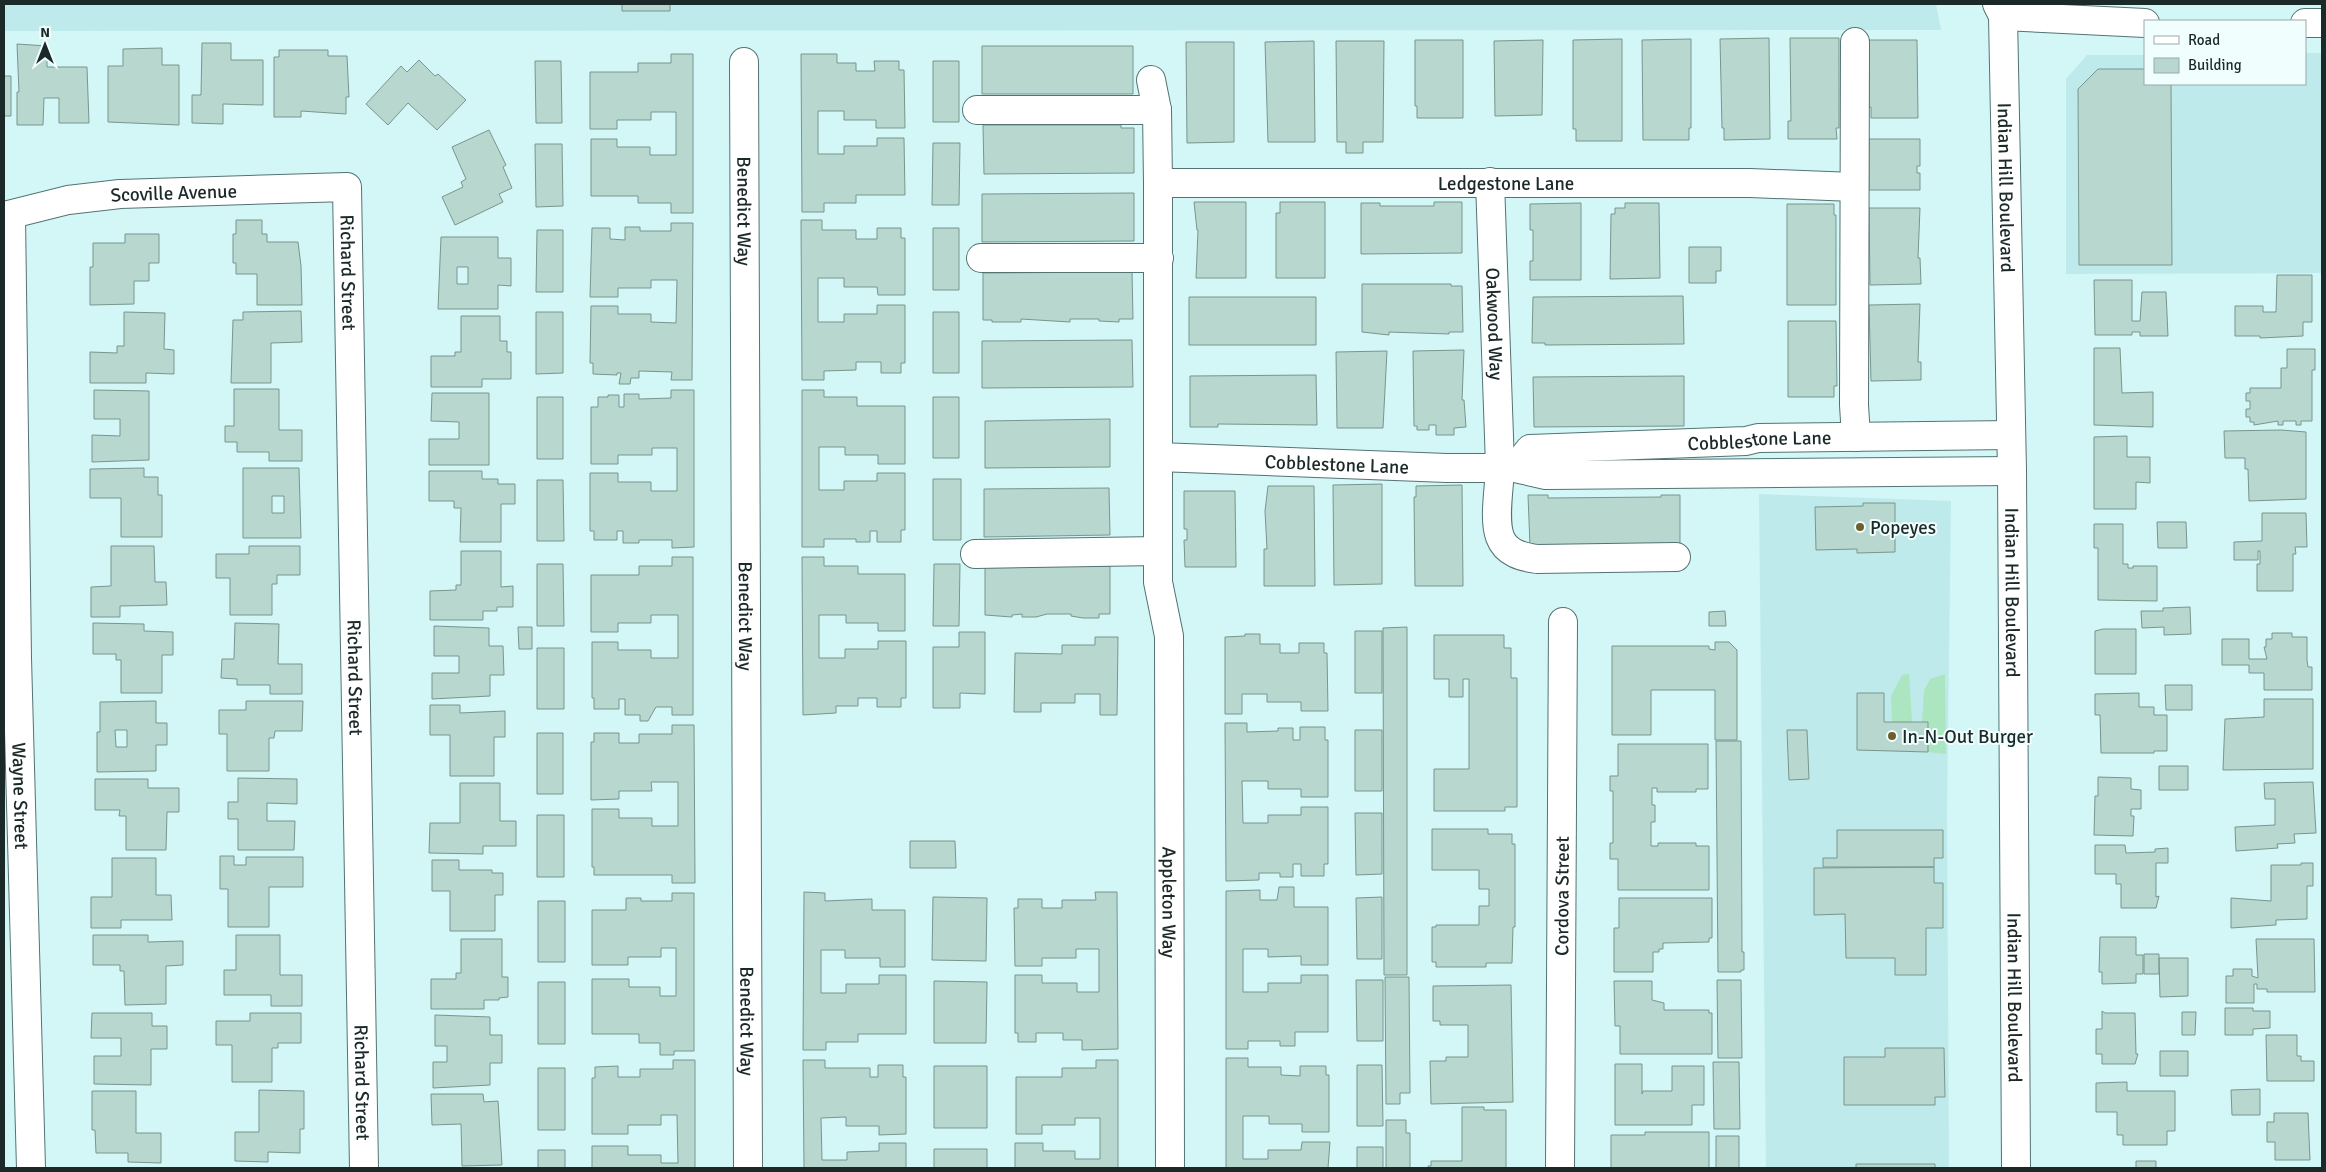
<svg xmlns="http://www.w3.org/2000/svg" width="2326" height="1172" viewBox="0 0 2326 1172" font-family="Signika,sans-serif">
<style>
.built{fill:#bfeaeb}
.green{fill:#abe6c0}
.building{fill:#b8d7cf;stroke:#78968e;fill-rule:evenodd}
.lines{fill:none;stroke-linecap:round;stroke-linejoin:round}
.street-casing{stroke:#547373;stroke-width:30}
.secondary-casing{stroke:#547373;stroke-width:30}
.primary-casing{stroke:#547373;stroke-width:30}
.street{stroke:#fff;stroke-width:28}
.secondary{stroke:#fff;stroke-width:28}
.primary{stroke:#fff;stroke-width:28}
.poi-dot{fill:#6c602d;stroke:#f1fefe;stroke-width:2}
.labels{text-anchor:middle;stroke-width:4;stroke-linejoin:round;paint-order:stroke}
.street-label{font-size:19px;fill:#1c2929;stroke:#f1fefe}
.poi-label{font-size:19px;fill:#1c2929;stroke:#f1fefe;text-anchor:start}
</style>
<rect width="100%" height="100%" fill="#d3f6f6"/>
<path class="built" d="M4,4H1936L1941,30L4,31Z
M2305,53H2321L2322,55V273L2066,274V79L2087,55H2145V84H2305Z
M1759,494L1951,501L1947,812L1949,1168H1766Z"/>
<path class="green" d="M1909,674L1912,722H1892L1891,696L1902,675Z
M1945,674L1946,754L1928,752L1927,722H1922L1924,691L1930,679Z"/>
<path class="building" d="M622,4H670V11H622Z
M1769,38L1770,139L1724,140V128H1722L1720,39Z
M1790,38H1839V128H1836L1837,139H1788V121H1791Z
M1622,39V141H1576V129H1573V40Z
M1691,39V128H1689V140H1643L1642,40Z
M1415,40H1463V118H1417V106H1415Z
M1543,40L1542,115L1495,116L1494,41Z
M1869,40H1917L1918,118H1871V107H1869Z
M1314,41L1315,142H1268L1265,42Z
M1336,41H1384L1383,142H1363V153H1346V142H1337Z
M1186,42H1234V142L1187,143Z
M202,43H231V60H263V105L223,104V124L192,123V95H201Z
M17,44L47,46V67H87L89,123H59V98H44L43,125H17V92H19Z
M982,46H1133V94H982Z
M162,48V65H179V125L108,122V66H123V49Z
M279,50H328V56H347L349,97H346V114L301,111V117H274V57H279Z
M671,54H693V213H671V203H638V196H591V139H617V147H650V155H676V112H651V120H617V129H590V72H638V63H671Z
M801,54H837V63H856V71H875L874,61H899V70H904L905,128H876V120H844V111H818V154H844V146H877V138H904L905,195H856V203H824V212H802Z
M419,60L435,76L438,74L466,100L437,130L408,103L388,125L366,104L401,66L407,72Z
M535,61H561L562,123H536Z
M933,61H959V122H933Z
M2098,69H2145V84H2171L2172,265H2079L2078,89Z
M4,76H11V116H4Z
M983,125H1121V128H1134V173L984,174Z
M489,130L506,165L503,167L512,188L499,194L503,202L455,225L442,197L463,187L461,182L466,179L452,147Z
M1869,139H1920V166H1917V173H1920V190H1869Z
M933,143H960L959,205H932Z
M535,144H562L563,206L536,207Z
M1134,193V241L982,242V194Z
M1194,202H1246V278H1196L1198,230H1197Z
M1280,202H1325V278H1276V213H1280Z
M1434,202H1462V253L1361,254V203H1380V206H1434Z
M1581,203V280H1530V261H1533V230H1530V204Z
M1625,203H1659L1660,278L1610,279L1611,214H1615V208H1625Z
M1787,204H1834V215H1836V305H1787Z
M1869,208H1920L1918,258H1920L1921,284L1870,285Z
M236,220H262V234H267V242H298L301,266L302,305H257V274H236V263H233V234H236Z
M801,220H822V230H856V239H877V228H901V238H905V295H878L877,287H844V278H818V322H844V314H877V305H905V363H901V373H881V362H856V370L824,371V380H802Z
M671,223H693L692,380H671L672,372L639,371V378H631L630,384H619L621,373H617V375L593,374V363H590L591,306H618V314H651V322L676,323L677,280H651V288H618V297H590L592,228H610V239L625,240V227H640V231H671Z
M933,228H959V290H933Z
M537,230H563V292H536Z
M125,234H159V263H149V281H134V304L90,305V267H93V243H125Z
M441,237H498V258H511V286L498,285V309H438ZM457,267H468V284H457Z
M1689,247H1721V271H1716V283H1689Z
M1121,272H1132L1133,319H1119V322L1099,321V319H1070V322L1021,319V322H992V320H983V273Z
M2277,275H2312V322H2303V336L2260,338V336H2235V306H2263V312H2276Z
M2094,280H2132V321H2140L2142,292H2166L2168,336H2140V332H2132V335H2095Z
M1362,284H1451V286H1462L1463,332H1449V334L1389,332V335L1362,332Z
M1683,296L1684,344L1545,345V343H1532L1533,297Z
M1189,297H1316V345H1189Z
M1920,304L1918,362H1921V380L1871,381L1869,305Z
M301,311L302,342L271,343V383H231L233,320H243V312Z
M124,312L165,313L164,349L174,350V374L146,373V383H90V352L117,353V346H124Z
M536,312H563V373L536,374Z
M933,312H959V373H933Z
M461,316H500V341H507V352H511V379H482V387H431V356H455V352H461Z
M1788,321H1836L1837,386H1834V397H1788Z
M1132,340L1133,387L982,388V341Z
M2094,348H2120L2122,393L2153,392V427L2094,425Z
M2287,349H2315V370H2312V421H2301V425H2296V421H2283V425H2278V421L2254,425V422H2250V417H2246V409H2250V401H2246V393H2250V388H2281V368H2287Z
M1464,350L1462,400H1464L1466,427L1454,428V435H1436V425H1429V430H1417V426H1414L1413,351Z
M1387,351L1383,428H1337L1336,352Z
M1316,375L1317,425L1218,424V427H1190V376Z
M1684,376V426L1534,427L1533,377Z
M234,389H279V430H302V461H269V452H237V442H225V426H234Z
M94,390L149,391V460L92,462V435L120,436V419H94Z
M671,390H694V547L672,548V540H639V543H623V531H617V540H594V531H590V473H618V482H651V491H677V448H652V455H618V464H591V407H598V397H608V395H619V407H624V394H639V399L671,398Z
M802,390H824V397H857V406H905V464H878V455H845V447H819V490H844V481H877V473H905V530H901V542H877V531H870V542H856V539H824V547H802Z
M432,393H489V465H429V439H459V422L431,421Z
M537,397H563V459H537Z
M933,397H959V458H933Z
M1110,419V467L985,468V421Z
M2281,430L2306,432V499L2249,501L2248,469H2245V458H2225L2224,431Z
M2127,436V457H2150V483L2136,482V509H2094V437Z
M144,468V477H158V495H162V537H121V498H90V469Z
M243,468H299L301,538H243ZM272,496H284V513H272Z
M429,471H482V479H498V484H515V504H501V542H460L461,508H454V501H429Z
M933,479H961V540H933Z
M537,480H563L564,541H537Z
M1382,484V584L1334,585L1333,485Z
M1462,485L1463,586H1415L1414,497H1416V486Z
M1268,486H1314L1315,586H1264V549H1267L1265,511Z
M1109,488L1110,535L984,537V489Z
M1184,491H1235L1236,567H1185L1184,540H1187V529H1184Z
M1528,495H1548V498L1661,497V495H1680V545L1530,546Z
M1863,503H1895V552L1857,553V549L1816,550L1815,507L1863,506Z
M2262,513H2306L2307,547H2295L2296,554H2293V591H2257V564H2260V551H2258V560H2234V542L2262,541Z
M2157,522H2186L2187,548H2158Z
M2094,524H2123V564H2128V568H2133V566H2157V601L2098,600V548H2094Z
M111,546H154L155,582H166L167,605L120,606V617H91V587L111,586Z
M249,546H300V575H277V584H272V615H230V578H216V554H249Z
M461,551H501V587L513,586V607H497V611H483V620H430V591L456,590V585H461Z
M672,557H693V715H672V707H656L648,721H640V715H625V699H619V709H594V698H592V642H618V650H651V658H678V615H651V623H618V632H591V575H639V566H672Z
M802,557H824V566H858V574H905V631H878V623H846V615H819V658H845V649H878V641H906V698H901V707H877V698H858V706H836V713L803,715Z
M537,564H563L564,626H537Z
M934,564H960L959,626H933Z
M1110,566V614H1099V618H1083L1071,616V614H1047L1036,617H1022V614L1012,615V617L985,615V567Z
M2190,607L2191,634L2164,635V627L2142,628L2141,611H2163V608Z
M1725,611L1726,626H1709V612Z
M93,623L144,624V631L173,632V655H162V693H121V660H116V654H93Z
M235,623L279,624L278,664H302V694H270V685H237V679L221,678L222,659H234Z
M434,626L489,628V646H503L504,675H490V696L432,699V673H459V656H434Z
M518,627H532V649H519Z
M1407,627V975H1384L1383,628Z
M2103,629H2136V674H2095V631Z
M1355,631H1382V693H1355Z
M959,632H985V694L960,693V708H933V647H959Z
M2272,633H2292V637H2307V660L2308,667H2312V690H2264V673H2249V665H2222V639H2249V659H2267L2264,647H2266V639H2272Z
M1245,634H1260V644H1280V653H1299V643H1324V653H1327L1328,711H1301V702H1267V694H1242V714H1225V637L1245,636Z
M1434,635H1504V648H1511V678H1517V807H1505V811H1434V769H1469V679H1463V697H1449V679H1434Z
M1095,637H1118L1117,715H1100V694H1075V703H1041V712H1014L1015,653L1062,654V645H1095Z
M1715,642H1729L1737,650V740H1715V690H1651V735H1612V646H1709V649L1715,650Z
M537,648H564V709H537Z
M2165,685H2192V710H2166Z
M1857,693H1884V722H1928V752L1857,750Z
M2139,693V707H2154V715H2167V751H2154V753H2101L2100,715H2095V694Z
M2264,699H2313V769L2223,770L2225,719L2264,717Z
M156,701V723H167V745H156V771L97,772V732H100V702ZM115,730H127V747H116Z
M246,701H303L302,731H275L274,738H269V771H227V734H219V710H246Z
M430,705H460V713L505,711V737H494V776H450V735H430Z
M1225,723H1247V732L1278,731V728H1293V740H1300V727H1325V740H1328V797H1301V789H1268V781H1242L1243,823H1268V815H1301V807H1328V864H1324V876H1301V864H1293V877H1280V873H1259V880L1226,881Z
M672,725H694L695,883H672V875H594V867H592V809H619V818H652V826H678V782H651L652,791H619V799L591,800V742H594V733H619V743H639V734H672Z
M1355,730H1382V791H1355Z
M1787,730H1807L1809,779L1789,780Z
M537,733H563V794H537Z
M1716,741H1741L1742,952H1744V970H1741V972H1718Z
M1618,744H1708V789H1696V792H1657V788H1652V805H1655V822H1651V846H1658V843H1696V846H1709V890H1618V859H1610V843H1613V791H1610V776H1618Z
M2159,766H2188V790H2159Z
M2098,777L2131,778V789L2141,790V809H2131V816H2134L2133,836L2094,835L2095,796H2098Z
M238,778L297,779V804L267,803V821H295L294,850H238V819H228V802H238Z
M95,779H148V788H179V812H167L166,850H126V816H119L120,810H95Z
M2313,782L2316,833L2294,834L2295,843L2277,844L2278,848L2236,851L2235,827L2275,825V799H2265L2264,783Z
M460,783H500V821H516V846H483V854L429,853L430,823H460Z
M1355,813H1382V874L1356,875Z
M537,815H564V877H537Z
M1432,829H1488V834H1512V844H1515V927H1513L1512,963H1486V967H1436V962H1432V927H1436V925H1479V906H1489V889H1479V870H1432Z
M1837,830H1943V858H1934V867H1823V858H1837Z
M910,841H955L956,868H910Z
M2095,845H2125L2126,853L2155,852V849L2168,848V863H2156V897L2159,896L2156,908H2121V884H2116V874H2095Z
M220,856H234V865H246V857H303V887H269V927H228V889H220Z
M112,858H156V895H171L172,920H121V928H91V897H112Z
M432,860H459V870H492V873H503V895H495V931H450V891H432Z
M2301,863H2313V886H2307V919L2276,920V925L2231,928V898L2271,901V865H2301Z
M1934,867V883H1943V928H1926V975H1895V958H1846L1845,914L1814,915V868Z
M1279,887H1294V907H1328V965H1301V956L1268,957V949H1243V992H1268V983H1301V975H1328V1032H1295V1046H1280V1041H1248V1049H1226V891L1260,890V900H1277Z
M804,892L825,893V901L872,899V910H905V967H880V958H845V950H821V993H846V984H879V975H906V1034H858V1042H826V1050H803Z
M1095,892H1117L1118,1049L1082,1050V1040H1063V1033H1036V1042H1018V1033H1015V975H1042V983H1077V992H1099V949H1076V958H1042V966H1015L1014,908H1018V899H1042V908H1062V900H1096Z
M672,893H694V1051H674V1055H660V1043H639V1034H592V979H629V987H660V996H676V948H661V957H628V965H592V910H626V898H641V901H672Z
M933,897L987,898L986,961L932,960Z
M1382,897V959H1357L1356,898Z
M1619,898H1712V938H1709V942L1663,943V949H1659V952H1653V972H1614V928H1619Z
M538,901H565V962H538Z
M93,935H148V942L183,941V965L166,966V1004L125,1005L124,971H120V965H93Z
M236,935H280V975H302V1006H271V995H224V970H236Z
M2100,937H2136V955H2143V974H2136V983L2102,984V972H2099Z
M461,939H502V977H508V997L499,998V1000H484V1009H431V979H456V973H461Z
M2256,939H2314L2315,992H2267V989H2257V984H2254V1003H2226V976H2233V969H2252V976L2258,978Z
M2144,954H2159V974H2144Z
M2159,958H2188V996L2160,997Z
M1385,977H1409L1410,1093H1400V1104H1386Z
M1356,980H1383V1041H1357Z
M1717,980H1741L1742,1058H1718Z
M934,981L987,982L986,1043H934Z
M1614,981H1652V1000L1664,1003V1010H1709V1013H1712V1054H1620V1026H1615Z
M538,982H565V1044H538Z
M1511,985L1513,1102L1431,1104L1430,1061H1446V1057H1468V1025H1440V1021H1433V986Z
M2225,1008H2253V1011H2270V1028L2253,1029V1035H2225Z
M2102,1011L2105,1013H2135L2136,1054H2138L2135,1064H2102V1054H2096V1029H2102Z
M2182,1012H2196L2195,1035H2182Z
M92,1013H152V1026H167V1049H151V1085L94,1084V1056H121V1038H91Z
M250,1013H301V1043H278V1048H272V1082H232V1045H216V1021H250Z
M435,1015L490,1017V1035H502V1063H490V1085L433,1088V1062H447V1046H435Z
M2266,1035H2297V1056H2301V1061H2314V1081H2267Z
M1885,1048H1944L1945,1097H1935V1105H1844V1057H1885Z
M2160,1051H2188V1076H2160Z
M1226,1058H1248V1067H1281V1075L1300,1076V1066H1326V1075H1329V1132H1302V1124H1269V1116H1243V1159H1268V1150H1301L1302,1142H1330L1328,1168H1226Z
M673,1060H695V1168H592V1146H628V1155H661V1163H678L677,1115H661V1125H628V1134H592V1078H595V1067L618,1066V1077H640V1069H673Z
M803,1060H825V1068H870V1077H878V1065H903V1077H906V1134L879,1135V1126H846V1117L821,1118L822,1160H847V1152L879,1151V1143H906V1168H804Z
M1096,1060H1118V1168H1015V1143H1043V1151H1075V1159H1100V1118H1075V1125H1042V1134H1016V1077H1062V1068H1096Z
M1713,1062H1739L1740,1129H1714Z
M1615,1064H1642V1094L1643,1091H1672V1066H1704V1105H1692V1125H1615Z
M1357,1065H1382L1383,1126H1357Z
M934,1066H987V1128H934Z
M538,1068H565V1130H538Z
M2127,1082V1091H2175V1131H2167V1145H2123V1135H2117V1112H2096V1083Z
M2260,1089V1115H2232L2231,1090Z
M259,1090L304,1091V1129H300V1153L268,1152V1162L235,1161V1132H259Z
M92,1091H136V1133H161V1163L128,1162V1153H96L95,1130H92Z
M431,1094H483L484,1102L498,1101L502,1165L462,1166L461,1124L432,1125Z
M1462,1107H1484V1110H1506V1168H1428V1166H1431V1161H1462Z
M2274,1113H2308L2310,1160H2275V1142H2267V1122H2274Z
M1386,1120H1406V1133H1410V1168H1386Z
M1645,1132H1709V1168H1611V1135H1645Z
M1716,1136H1739V1168H1716Z
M1357,1147H1383V1168H1357Z
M934,1149H987V1168H934Z
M538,1150H565V1168H538Z
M2136,1161H2156V1168H2136Z
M1856,1164H1935V1168H1856Z"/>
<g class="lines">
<g class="street-casing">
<g id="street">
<path d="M1855,42L1854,405L1856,437"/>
<path id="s1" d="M744,62L748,1168"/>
<path id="s2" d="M1151,80L1157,110L1158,183V582L1169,636L1170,1168"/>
<path d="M977,110H1157"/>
<path id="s3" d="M1490,182C1493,276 1497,371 1500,465C1500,486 1493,518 1500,537C1506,553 1522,557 1537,559L1676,557"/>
<path id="s4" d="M1158,183H1750L1854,187"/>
<path id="s5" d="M11,215L17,658L31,1168"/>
<path id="s6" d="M4,216L68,200L120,194L347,187L364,1168"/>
<path d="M981,258H1159"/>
<path id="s7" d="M1158,457L1447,468H1515L1546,475L2012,471"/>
<path id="s8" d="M1515,468L1530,449L1746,441L1758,438L2011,435"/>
<path d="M975,554L1158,551"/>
<path id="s9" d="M1560,1168L1563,622"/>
</g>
</g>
<g class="secondary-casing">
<path id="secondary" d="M2003,16L2145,23
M2305,23H2322"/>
</g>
<g class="primary-casing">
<g id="primary">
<path id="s10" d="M1997,4L2003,16L2012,471L2016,1168"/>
</g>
</g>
<use href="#street" class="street"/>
<use href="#secondary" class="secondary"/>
<use href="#primary" class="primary"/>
</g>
<g class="poi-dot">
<circle cx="1860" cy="527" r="5"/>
<circle cx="1892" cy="736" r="5"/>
</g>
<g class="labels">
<g class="street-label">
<text dy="7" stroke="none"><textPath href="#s4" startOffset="348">Ledgestone Lane</textPath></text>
<text dy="7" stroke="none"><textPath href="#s10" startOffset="185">Indian Hill Boulevard</textPath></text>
<text dy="7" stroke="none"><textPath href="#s6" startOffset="172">Scoville Avenue</textPath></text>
<text dy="7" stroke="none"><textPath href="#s1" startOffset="149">Benedict Way</textPath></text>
<text dy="7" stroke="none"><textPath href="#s6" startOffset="431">Richard Street</textPath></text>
<text dy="7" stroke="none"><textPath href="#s3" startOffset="142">Oakwood Way</textPath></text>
<text dy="7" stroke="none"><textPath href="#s8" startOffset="254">Cobblestone Lane</textPath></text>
<text dy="7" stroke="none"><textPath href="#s7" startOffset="179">Cobblestone Lane</textPath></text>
<text dy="7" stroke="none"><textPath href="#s10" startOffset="590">Indian Hill Boulevard</textPath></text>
<text dy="7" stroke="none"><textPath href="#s1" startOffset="554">Benedict Way</textPath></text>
<text dy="7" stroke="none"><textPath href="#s6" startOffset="836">Richard Street</textPath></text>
<text dy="7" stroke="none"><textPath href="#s5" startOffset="581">Wayne Street</textPath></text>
<text dy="7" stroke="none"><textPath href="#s9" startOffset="272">Cordova Street</textPath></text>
<text dy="7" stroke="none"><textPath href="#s2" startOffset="824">Appleton Way</textPath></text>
<text dy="7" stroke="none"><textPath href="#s10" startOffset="995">Indian Hill Boulevard</textPath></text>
<text dy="7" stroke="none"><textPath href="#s1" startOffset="959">Benedict Way</textPath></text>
<text dy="7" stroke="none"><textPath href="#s6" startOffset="1241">Richard Street</textPath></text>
</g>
<g class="poi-label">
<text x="1870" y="534">Popeyes</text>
<text x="1902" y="743">In-N-Out Burger</text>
</g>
</g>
<rect width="2326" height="1172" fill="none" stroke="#1c2929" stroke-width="10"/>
<rect x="2144" y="20" width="162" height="65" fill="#f1fefe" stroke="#9ca9a9"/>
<rect x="2154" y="36" width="25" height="8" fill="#ffffff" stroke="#9ca9a9"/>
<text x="2188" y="45" font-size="15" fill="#1c2929">Road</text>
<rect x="2154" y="58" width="25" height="15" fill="#b8d7cf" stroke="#9ca9a9"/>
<text x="2188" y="70" font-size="15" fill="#1c2929">Building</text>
<g transform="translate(45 45)" stroke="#f1fefe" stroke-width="4" paint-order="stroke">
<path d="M0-4L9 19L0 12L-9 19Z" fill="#1c2929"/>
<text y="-8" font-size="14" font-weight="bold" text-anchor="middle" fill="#1c2929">N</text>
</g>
</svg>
